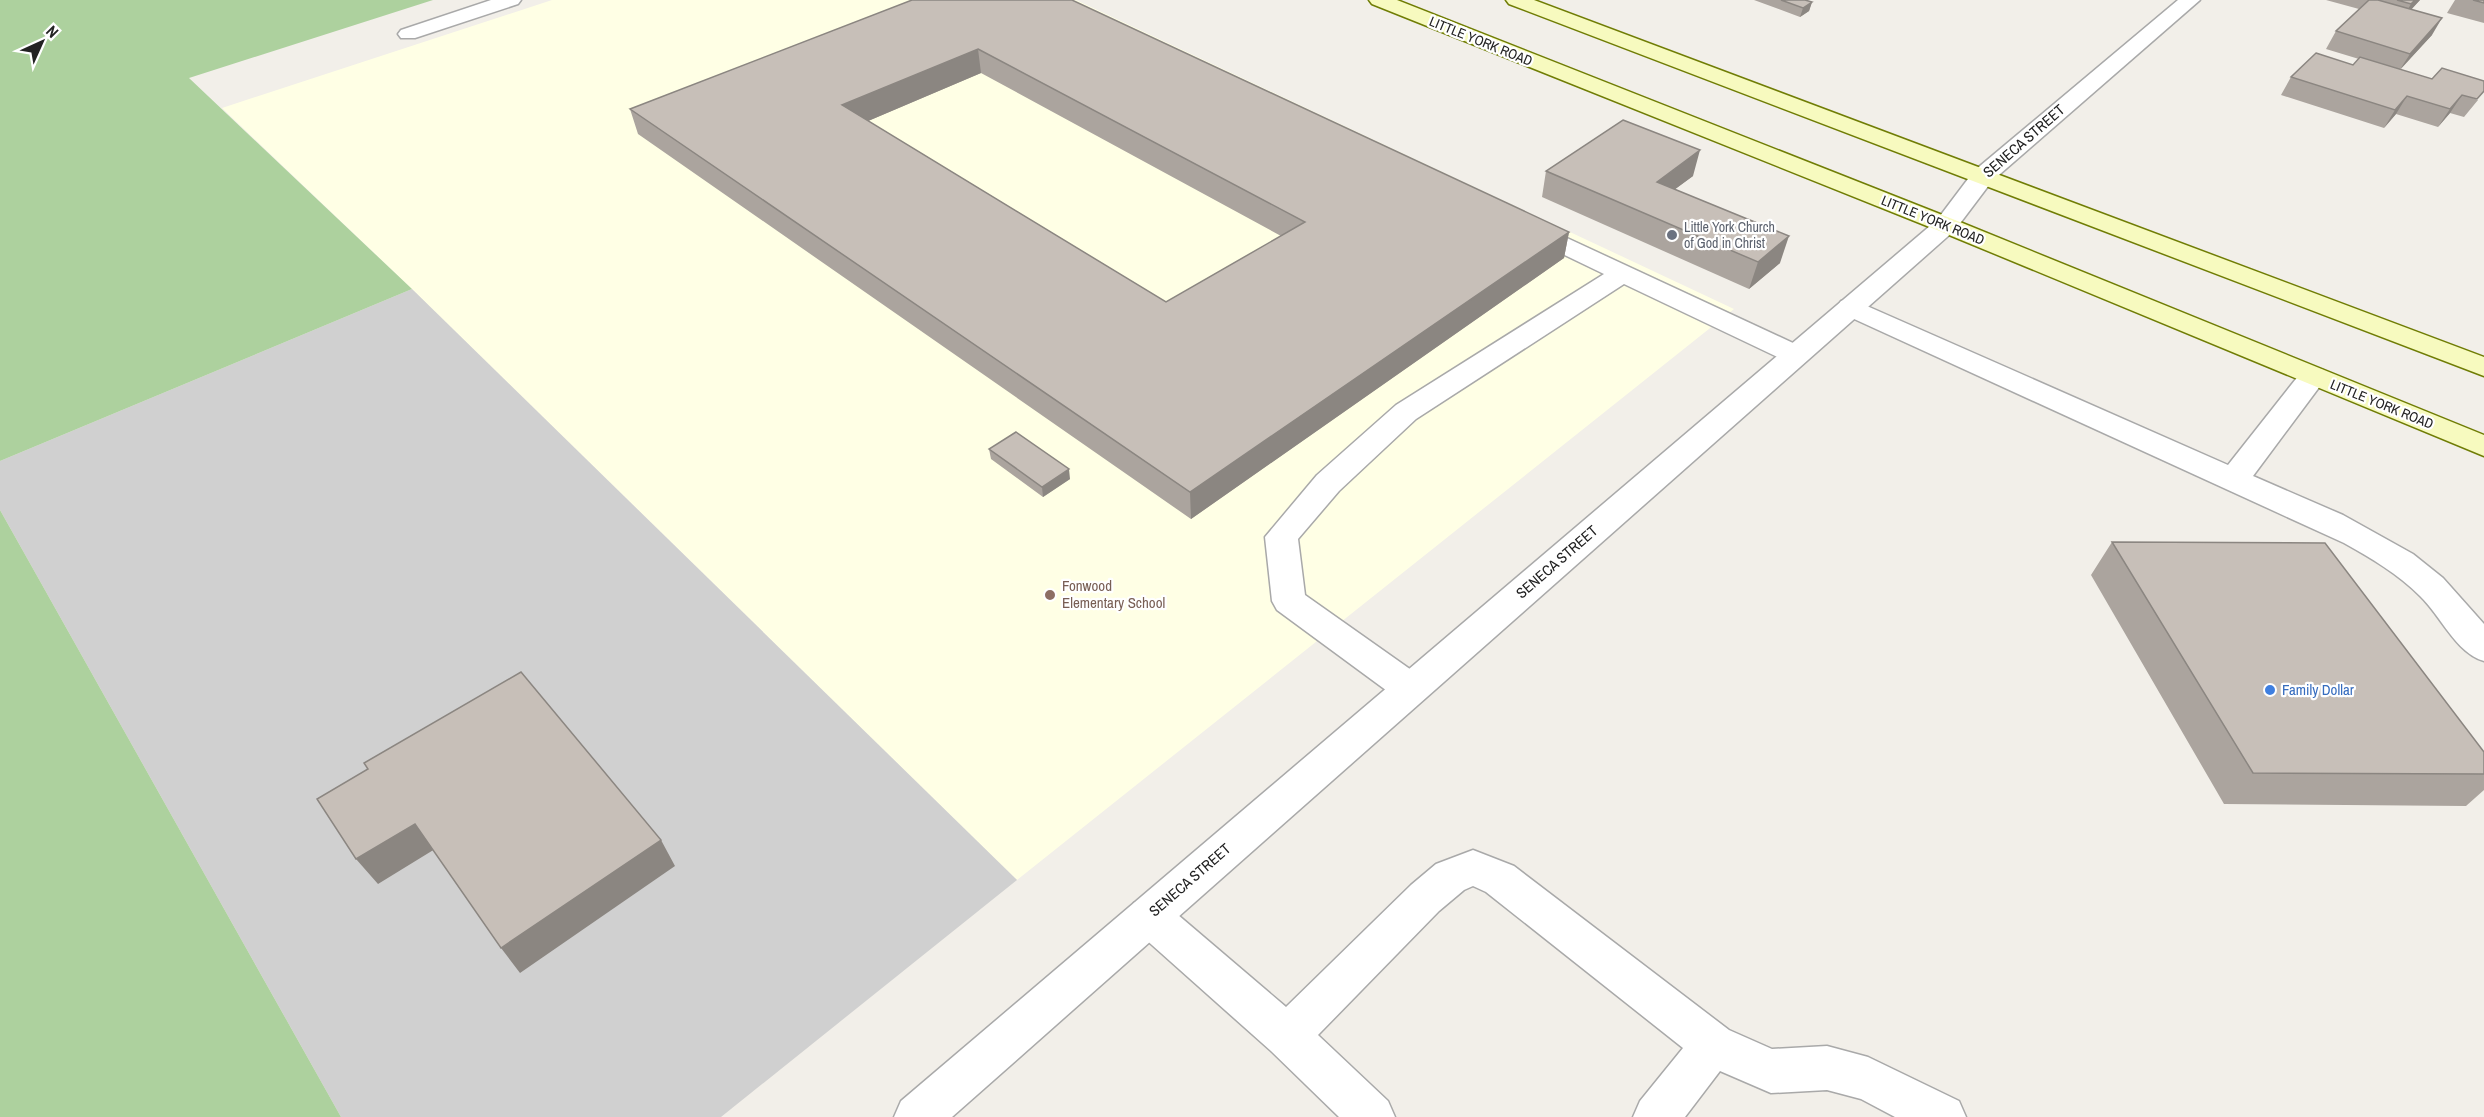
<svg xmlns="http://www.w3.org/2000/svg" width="2484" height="1117" viewBox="0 0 2484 1117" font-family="'Archivo Narrow',sans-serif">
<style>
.education{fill:#ffffe5}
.religious{fill:#d0d0d0}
.forest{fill:#add19e}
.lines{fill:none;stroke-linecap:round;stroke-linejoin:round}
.lane-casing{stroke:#a9a9a9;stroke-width:3}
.street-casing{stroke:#a9a9a9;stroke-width:3}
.secondary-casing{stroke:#707d05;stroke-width:3}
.lane{fill:#fff;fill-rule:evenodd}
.street{fill:#fff;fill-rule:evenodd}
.secondary{fill:#f7fabf;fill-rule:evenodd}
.wall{fill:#aba49e;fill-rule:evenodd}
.shaded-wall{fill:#8b8681}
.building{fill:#c7bfb8;stroke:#8b8681;stroke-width:1.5;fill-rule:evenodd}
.worship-dot{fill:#6b7280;stroke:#fff;stroke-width:2}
.education-dot{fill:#8d6e63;stroke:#fff;stroke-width:2}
.shop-dot{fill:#3f7fe0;stroke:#fff;stroke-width:2}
.labels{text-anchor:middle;stroke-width:4.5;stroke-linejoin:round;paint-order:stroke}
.far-street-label{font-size:14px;fill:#222;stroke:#fff}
.far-worship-label{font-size:14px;fill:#5b616d;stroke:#fff;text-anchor:start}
.street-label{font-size:15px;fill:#222;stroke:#fff}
.education-label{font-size:15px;fill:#785e54;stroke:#fff;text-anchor:start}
.shop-label{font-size:15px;fill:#366cbe;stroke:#fff;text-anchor:start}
</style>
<rect width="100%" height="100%" fill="#f2efe9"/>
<path class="education" d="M552,0H1076L1734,309L1017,880L412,289L222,108Z"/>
<path class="religious" d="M412,289L1017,880L721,1117H341L0,510V461Z"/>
<path class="forest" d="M0,0H433L189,78L412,289L0,461Z
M0,510L341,1117H0Z"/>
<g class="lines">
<g class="lane-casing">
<path id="lane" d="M1526,219L1806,349L1810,355L1806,361L1796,364L1786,361L1624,284L1416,419L1339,491L1298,539L1305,595L1424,679L1429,689L1424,699L1411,703L1398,699L1277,610L1272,601L1265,537L1317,475L1396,405L1604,274L1517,232L1513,227L1517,222Z
M1851,299L2228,465L2303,370L2313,367L2323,370L2327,376L2323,382L2253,476L2343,515L2413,554L2443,578L2484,624V661C2456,653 2441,616 2420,596C2398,574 2371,558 2344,543L1841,313L1837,307L1841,301Z
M1473,850L1514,866L1729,1030L1772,1049L1827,1046L1868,1057L1959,1101L1966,1117H1895L1861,1099L1827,1090L1771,1093L1720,1071L1685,1117H1633L1640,1101L1683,1048L1486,892L1473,886L1464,890L1439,911L1318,1035L1388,1101L1395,1117H1339L1271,1051L1134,929L1128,916L1134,903L1149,897L1164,903L1286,1007L1411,885L1436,864Z"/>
</g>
<g class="street-casing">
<path id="street" d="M491,0H521L518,4L415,38H401L398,34L401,30Z
M2178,0H2200L1992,181L1955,230L952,1117H894L901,1101L1937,220L1974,171Z"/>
</g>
<g class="secondary-casing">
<path id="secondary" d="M1369,0H1397L1955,220L2484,435V456L1937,230L1372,4Z
M1506,0H1534L2484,357V376L1509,4Z"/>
</g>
<use href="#lane" class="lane"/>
<use href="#street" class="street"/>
<use href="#secondary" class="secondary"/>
</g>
<path class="wall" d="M912,0L1569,232L1564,258L1191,519L638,134L630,109ZM981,73L1281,236L1166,302L868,121Z
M1754,0H1805L1812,2L1809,11L1800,17Z
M2326,0H2420L2411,9L2432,35L2400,69L2478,100L2464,117L2450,113L2438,127L2396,114L2384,128L2281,95L2291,77L2353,65L2359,59L2326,49L2336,31L2359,9Z
M2455,0H2484V23L2447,13Z
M1546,171L1693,176L1675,189L1780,263L1749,289L1542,197Z
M989,449L1070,479L1043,497L991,459Z
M2112,542L2484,752V790L2466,806L2224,804L2091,575Z"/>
<path class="shaded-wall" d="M2415,0H2420L2401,21L2411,4Z
M1812,2L1809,11L1800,17L1803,8Z
M2442,18L2432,35L2399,71L2410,54Z
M978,49L981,73L847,130L842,105Z
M2462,95L2450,113L2438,127L2450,109Z
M2407,96L2396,114L2384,128L2395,110Z
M1700,150L1693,176L1651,207L1657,182Z
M1569,232L1564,258L1191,519L1190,492Z
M1789,236L1780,263L1749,289L1758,262Z
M1069,469L1070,479L1043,497L1042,487Z
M415,824L435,849L378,884L356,859Z
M661,840L675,866L520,973L501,948Z"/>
<path class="building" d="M912,0H1072L1569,232L1190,492L630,109ZM978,49L1305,222L1166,302L842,105Z
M1781,0H1805L1812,2L1803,8Z
M2369,0H2378L2442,18L2410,54L2336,31Z
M2397,0H2415L2411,4Z
M2473,0H2484V3Z
M2316,53L2353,65L2360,57L2432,79L2442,68L2484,81V91L2477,99L2462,95L2450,109L2407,96L2395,110L2291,77Z
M1623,120L1700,150L1657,182L1789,236L1758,262L1546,171Z
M1016,432L1069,469L1042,487L989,449Z
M2112,542L2325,543L2484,752V774L2253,773Z
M521,672L661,840L501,948L415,824L356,859L317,799L368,769L364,763Z"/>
<circle class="worship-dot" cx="1672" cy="235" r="6"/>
<circle class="education-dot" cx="1050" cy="595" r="6"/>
<circle class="shop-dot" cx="2270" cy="690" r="6"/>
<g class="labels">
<g class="far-street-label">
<text transform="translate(1481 41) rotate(22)" y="5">LITTLE YORK ROAD</text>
<text transform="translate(1933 220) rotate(22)" y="5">LITTLE YORK ROAD</text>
<text transform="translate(2382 404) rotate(22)" y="5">LITTLE YORK ROAD</text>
</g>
<g class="far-worship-label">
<text x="1684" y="232">Little York Church<tspan x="1684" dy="16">of God in Christ</tspan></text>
</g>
<g class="street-label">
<text transform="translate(2024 141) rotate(-41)" y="5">SENECA STREET</text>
<text transform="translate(1557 562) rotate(-41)" y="5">SENECA STREET</text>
<text transform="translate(1190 880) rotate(-41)" y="5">SENECA STREET</text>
</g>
<g class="education-label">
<text x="1062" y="591">Fonwood<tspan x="1062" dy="17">Elementary School</tspan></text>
</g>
<g class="shop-label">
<text x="2282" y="695">Family Dollar</text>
</g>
</g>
<g transform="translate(42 42) rotate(45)" stroke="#ffffff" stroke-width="4.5" paint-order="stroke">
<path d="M0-4.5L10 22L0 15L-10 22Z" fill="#222222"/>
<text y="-9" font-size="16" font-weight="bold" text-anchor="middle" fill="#222222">N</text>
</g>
</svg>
